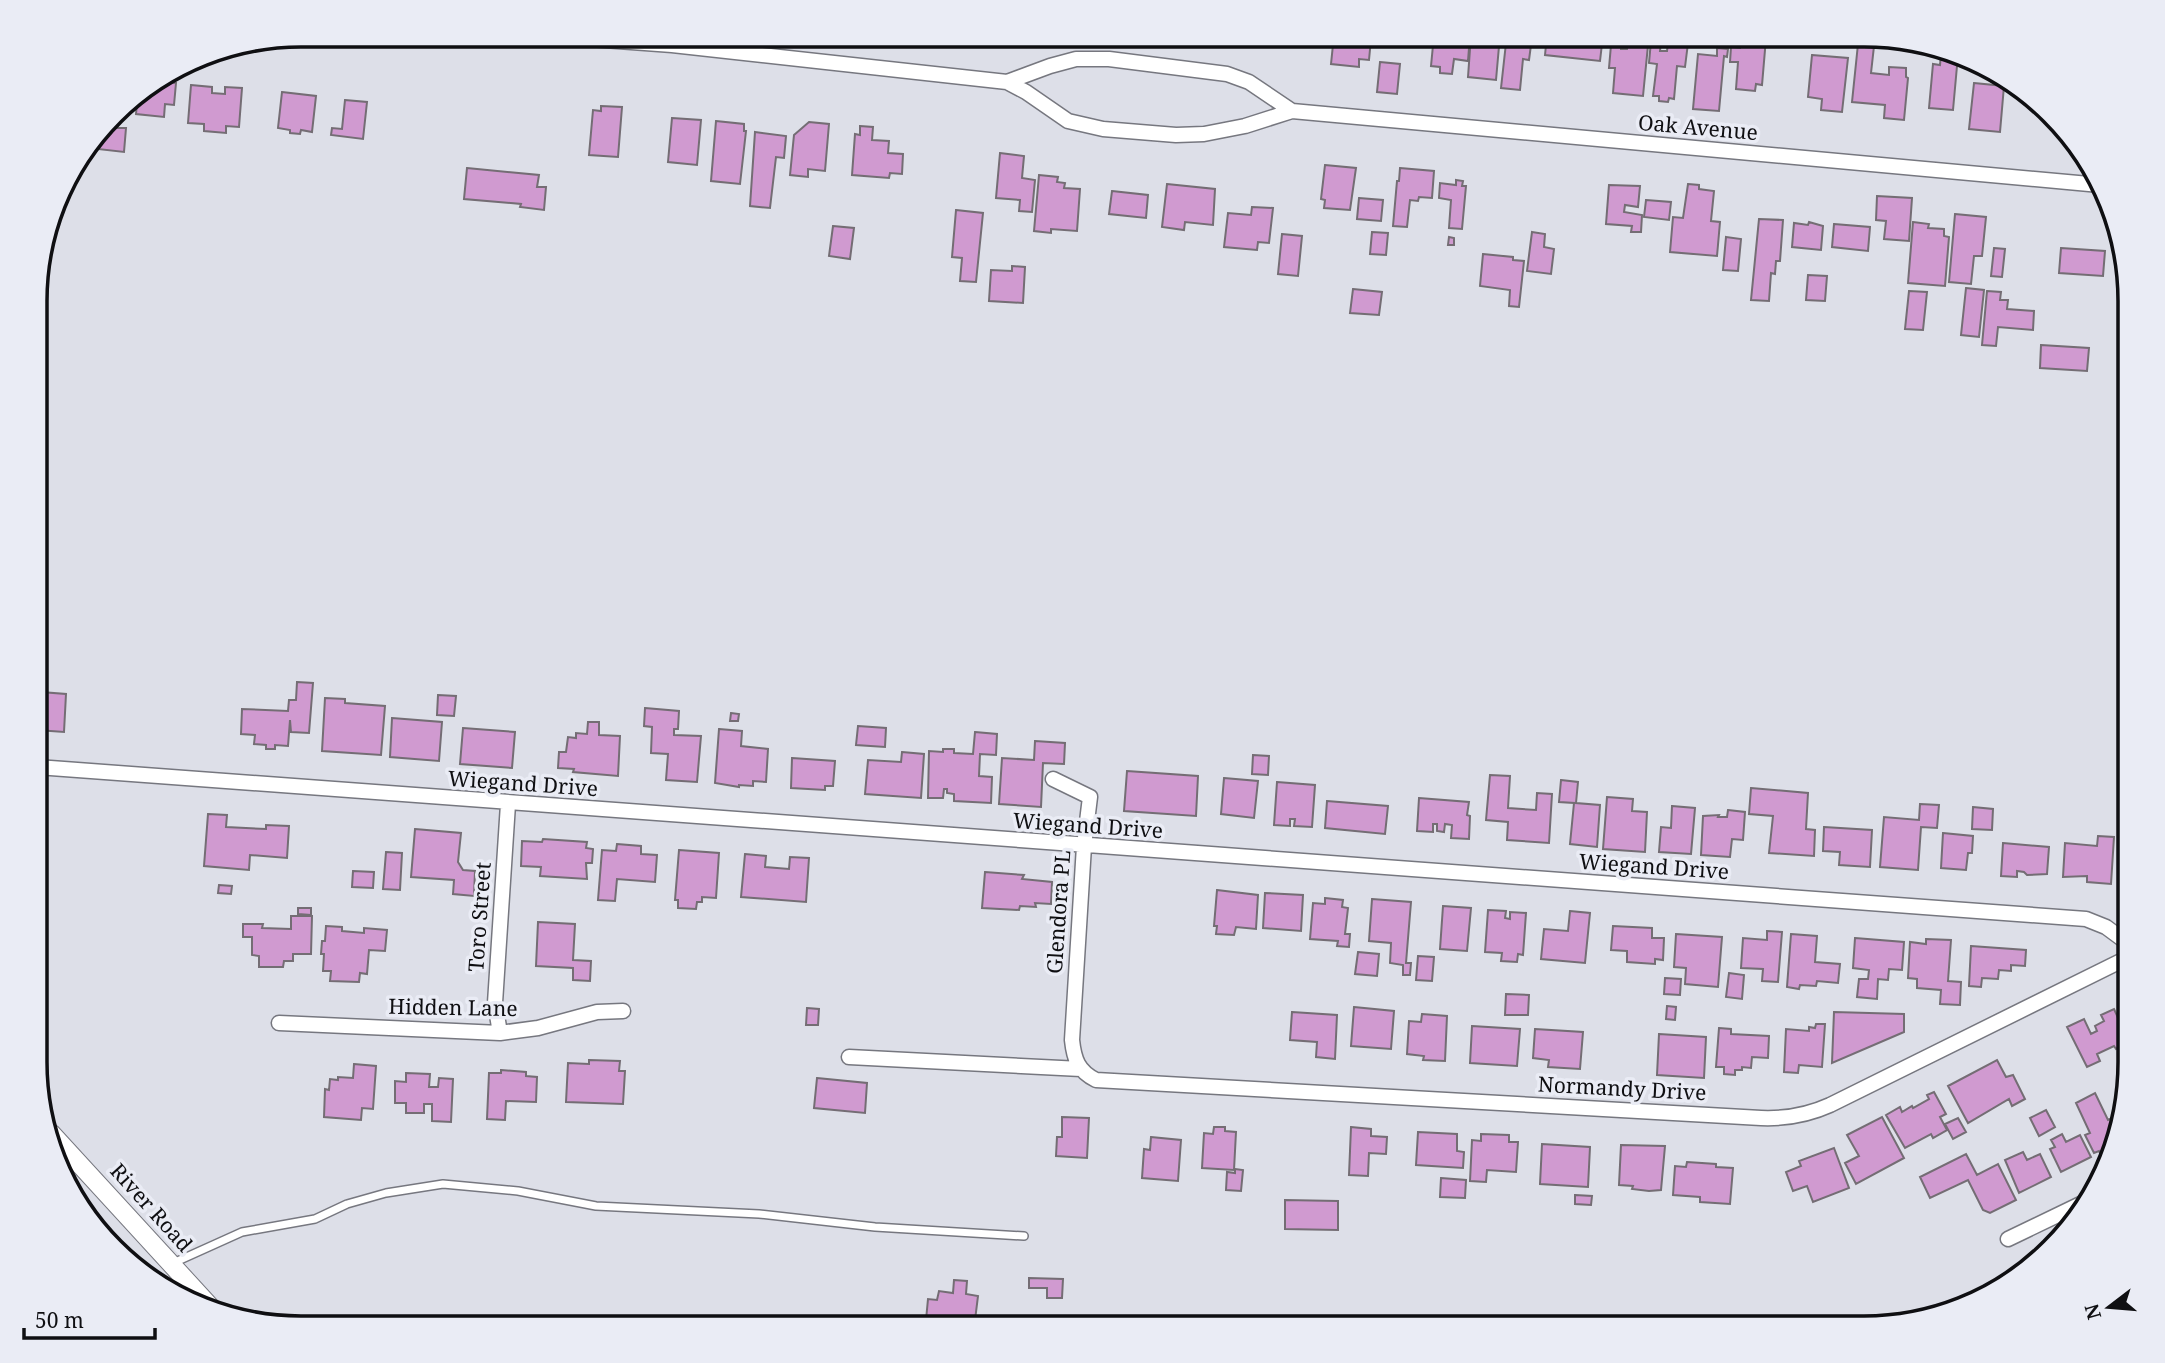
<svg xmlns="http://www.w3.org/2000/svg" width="2165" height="1363" viewBox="0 0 2165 1363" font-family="'Noto Serif',serif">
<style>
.building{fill:#d09ad0;stroke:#746d74;stroke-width:2}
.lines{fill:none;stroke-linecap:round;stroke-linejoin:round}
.service-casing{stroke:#76777f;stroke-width:10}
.minor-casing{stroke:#76777f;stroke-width:17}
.tertiary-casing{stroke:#76777f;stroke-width:20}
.service{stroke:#fff;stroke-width:7}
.minor{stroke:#fff;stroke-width:14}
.tertiary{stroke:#fff;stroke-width:18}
.labels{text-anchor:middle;stroke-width:7;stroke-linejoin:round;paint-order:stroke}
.street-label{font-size:21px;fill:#0f0f12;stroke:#eaecf5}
.rim{fill:none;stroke:#0f0f12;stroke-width:3.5}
</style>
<rect width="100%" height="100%" fill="#dddfe8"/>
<path class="building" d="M1334,35H1361V38L1371,39L1369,60L1359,59V67L1331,64Z
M1434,35H1470L1468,61L1454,59L1452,74L1440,73V67L1431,66Z
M1471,35H1500L1496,80L1468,77Z
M1547,35H1603L1600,61L1545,55Z
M1629,35H1649L1643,96L1613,93L1615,68H1609L1611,45H1621V49H1627Z
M1669,35H1689L1685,67L1677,66L1674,99L1669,98L1668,102L1659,101V96H1653L1657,64L1649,63L1651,41L1661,42L1660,51H1667Z
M1753,36L1766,38L1762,85L1756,84L1755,91L1736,89L1738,62H1730L1731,47L1740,48V43L1753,44Z
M1506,43L1531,45L1529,60L1523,59L1520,90L1501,88Z
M1858,44L1874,46L1871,73L1889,75V67L1906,68V77L1908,78L1904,120L1884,118L1885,105L1852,102Z
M1717,48L1728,49L1727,57L1724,56L1719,111L1693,109L1698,54L1717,56Z
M1941,54L1958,55L1953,110L1929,108L1933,64L1940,65Z
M1812,55L1848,58L1842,112L1821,110L1822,99L1808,97Z
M1380,62L1400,64L1397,94L1377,92Z
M158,81L176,83L174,105L165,104L164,117L136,114L138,93Z
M1974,83L2004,86L2000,132L1969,129Z
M191,85L212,87V93L225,94V87L242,88L239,127L226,126V133L204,131V124L188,123Z
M282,92L316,96L312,132L301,130L300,134L290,133V130L278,128Z
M345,100L367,102L363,139L331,135L332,128L342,129Z
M601,106L622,107L618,157L589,155L593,110L601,111Z
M672,118L701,120L697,165L668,162Z
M716,121L744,124V131H746L740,184L711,181Z
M809,122L829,124L825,171L808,169V177L790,175L794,135Z
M860,126L873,127L872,140L889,141L888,153L903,154L902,174L890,173L889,178L852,175L855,134L860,135Z
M104,128H126L124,152L89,148Z
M755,132L786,136L784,158L776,157L770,208L750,206Z
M1000,153L1024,156L1022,178L1035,180L1032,212L1019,211L1020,200L996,198Z
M1325,165L1356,168L1350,210L1324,208L1325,200L1321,199Z
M467,168L539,175L537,187H546L544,210L520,207L521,204L464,199Z
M1400,168L1434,171L1432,198L1419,197L1418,201L1410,200L1407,227L1393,226L1397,181H1399Z
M1039,175L1058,177L1057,182L1065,183L1064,188L1080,189L1077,231L1051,229V233L1034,231Z
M1456,180L1463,181L1462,186H1466L1462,229L1449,228L1451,200L1439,198L1440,183L1456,185Z
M1167,184L1215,189L1213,225L1185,222L1184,230L1162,227Z
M1688,184L1699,185V189L1714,191L1711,221L1720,222L1717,256L1670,252L1673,217L1683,218Z
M1609,185L1640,186L1638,207L1625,205L1624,212L1642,215L1641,232H1631L1632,226L1606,224Z
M1112,191L1148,195L1146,218L1109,214Z
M1877,196L1912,198L1909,241L1884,239L1886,221L1876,220Z
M1359,198L1383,200L1381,221L1357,219Z
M1646,200L1671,202L1669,220L1644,217Z
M1252,207L1273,208L1269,243L1258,242L1257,250L1224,247L1228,213L1251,215Z
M956,210L983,213L976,282L960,281L962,258L952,257Z
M1955,214L1986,217L1982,256H1974L1971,284L1949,282Z
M1759,219L1783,220L1780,261H1776L1775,274L1771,273L1769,301L1751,300Z
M1809,222L1823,226L1821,250L1792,247L1794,223L1808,225Z
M1913,222L1929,224L1928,228L1944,229V236L1949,237L1945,286L1908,283Z
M1834,224L1870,227L1868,251L1832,247Z
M833,226L854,228L850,259L829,256Z
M1372,232L1388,233L1386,255L1370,254Z
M1532,232L1545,234L1544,247L1554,249L1551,274L1527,271Z
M1282,234L1302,236L1298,276L1278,274Z
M1449,237L1454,238V245H1448Z
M1726,237L1741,239L1738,271L1723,270Z
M1994,248L2005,249L2002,277L1991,276Z
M2061,248L2105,251L2103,276L2059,273Z
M1483,254L1513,257V260L1524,261L1519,307L1509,306L1510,290L1480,286Z
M1012,266L1025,267L1023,303L989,301L991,270L1012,271Z
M1808,275L1827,276L1825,301L1806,300Z
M1966,288L1984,290L1979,337L1961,335Z
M1353,289L1382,292L1379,315L1350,313Z
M1909,291L1927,292L1923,330L1905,329Z
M1987,291L2001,292L2000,300H2008L2007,309L2034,311L2033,330L1998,327L1996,346L1982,345Z
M2041,345L2089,348L2087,371L2040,368Z
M37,674H40L41,692L66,694L64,732L37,730Z
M297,682L313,683L309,733L291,732L290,720L288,746L275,745V749H266V745L254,744L255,735L241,734L242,709L288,711L289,700H296Z
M438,695L456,696L454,716L437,715Z
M325,698L345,699V703L385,706L381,755L322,751Z
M645,708L679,711L678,729H674V735L701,736L697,782L666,780L668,754L651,753L652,727L644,726Z
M731,713L739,714L738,721H730Z
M392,718L442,722L439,761L390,757Z
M588,722H599V735L620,736L618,776L573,772L574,769L558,768L559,752H566L568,737L576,738V733L587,734Z
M858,726L886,728L885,747L856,745Z
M463,728L515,732L512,768L460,764Z
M719,729L742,731L741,746L768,749L766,782L753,781V786L739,785V787L715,783Z
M975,732L997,734L996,755L980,754L979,776L992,777L991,803L954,801V794L947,793V789H944L943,798H928L929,751L943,752V749H954V753L973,754Z
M1035,741L1065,743L1064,764L1043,763L1041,807L999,804L1002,758L1034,760Z
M902,752L924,754L921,798L865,794L868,760L901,762Z
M1253,755L1269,756L1268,775L1252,774Z
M792,758L835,761L833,786H825V790L791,788Z
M1127,771L1198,776L1196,816L1124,811Z
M1490,775L1510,776L1508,808L1536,810L1537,793L1552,794L1549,843L1507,840L1508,822L1486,820Z
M1224,778L1258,781L1254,818L1221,814Z
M1561,780L1578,782L1576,803L1600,805L1597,847L1570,844L1574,803L1559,802Z
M1277,782L1315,785L1312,827L1294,826L1295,819H1290V826L1274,825Z
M1751,788L1808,793L1806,829L1815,830L1814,856L1769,853L1773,816L1749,814Z
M1607,797L1633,799L1632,811L1647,812L1645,852L1603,849Z
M1419,798L1469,802L1467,815L1470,816L1469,839L1451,838L1452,825L1445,824L1444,832L1437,831V824H1433V832L1417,831Z
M1327,801L1388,806L1385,834L1325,828Z
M1920,804L1939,805L1937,828L1921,827L1918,870L1880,867L1884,817L1919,820Z
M1672,806L1695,808L1691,854L1659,852L1661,827L1671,828Z
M1973,807L1993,809L1992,830L1972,829Z
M1728,810L1745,812L1743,840L1732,839L1730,857L1701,855L1703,816L1719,815L1718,817H1727Z
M208,814L227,815L226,827L266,829V825L289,826L287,858L250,855L249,870L204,866Z
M1824,827L1872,830L1870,867L1839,865L1840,852L1823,851Z
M415,829L461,833L458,862L463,870L475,871L474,896L453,894L454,880L411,877Z
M1943,833L1973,836L1972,853H1968L1966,870L1941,868Z
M2126,835H2129V880H2125Z
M2098,836L2114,837L2111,884L2087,882V876L2063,877L2065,843L2097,846Z
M543,839L587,842L586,848L593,849L592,863H586L587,879L540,876L541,867L521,866L522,841L542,842Z
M2003,843L2049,847L2047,874L2027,875L2024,872L2017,871V877L2001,876Z
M617,844L641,846V854L657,855L655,882L617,879L615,901L598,900L602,850L616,851Z
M679,850L719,853L716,898L702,897V902H697L696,909L678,908V900H675Z
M386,852L402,853L400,890L383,889Z
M745,854L766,856L765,867L789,869L790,857L809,858L806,902L741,897Z
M353,871L374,872L373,888L352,887Z
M985,872L1024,875L1022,879L1052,882L1051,904L1035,903L1036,907L1020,906L1019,910L982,908Z
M219,885L232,886L231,894L218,893Z
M1217,890L1258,895L1256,929L1236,927L1234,935L1216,934L1217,926H1214Z
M1265,893L1303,895L1301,931L1263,928Z
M1325,898L1343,900L1342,907L1348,908L1345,934H1350L1349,947L1337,946L1338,941L1310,939L1313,903L1325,904Z
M1372,899L1411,902L1406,963H1411L1410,975H1403V965L1390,963L1391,943L1369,941Z
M1443,906L1471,908L1467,951L1440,949Z
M298,908H311V915L298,914Z
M1488,910L1506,911L1505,918L1510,919V912L1526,913L1523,955L1518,954L1517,962L1501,961L1502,953L1485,952Z
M1570,911L1590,913L1585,963L1541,959L1544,929L1568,931Z
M291,916H312L311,954H293V961H284L283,967H259V956L252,955V937H243V924H263L262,928L291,929Z
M538,922L575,924L573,960L591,961L590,981L573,980V968L536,966Z
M326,926L342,927V931L364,933V928L387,930L385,951L369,950L367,974L360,973L359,982L330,981L331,971H323L324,954H321L322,941H325Z
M1613,926L1652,928V938H1664L1663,960L1655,959V964L1627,962V951L1611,950Z
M1767,931L1782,932L1778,982L1762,981L1763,969L1741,968L1743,938L1767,940Z
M1676,934L1722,937L1718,987L1685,984L1686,968L1674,967Z
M1791,934L1817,936L1815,962L1840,964L1838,983L1817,981L1816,986L1800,985L1799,989L1787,987Z
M1855,938L1904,942L1902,970L1889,969L1888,980L1878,979L1877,999L1857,997L1859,979H1868L1869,970L1853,968Z
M1926,939L1951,940L1948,981L1961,982L1960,1005L1940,1004L1941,990L1917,988V979L1908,978L1910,942L1926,944Z
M1971,946L2026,950L2025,966L2011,965V971L1999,970L1998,979L1982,978L1981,987L1969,986Z
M1358,952L1379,954L1377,976L1355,974Z
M1418,956L1434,957L1432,981L1416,980Z
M1729,973L1744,975L1742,999L1726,997Z
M1665,978L1681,979L1680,995L1664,994Z
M1506,994L1529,995L1528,1015H1505Z
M1667,1006L1676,1007L1675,1020L1666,1019Z
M1354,1007L1394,1011L1391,1049L1351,1046Z
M807,1008L819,1009L818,1025H806Z
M2114,1009L2129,1042L2116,1049L2114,1046L2097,1054L2100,1061L2087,1067L2067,1027L2084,1019L2091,1034L2097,1031L2095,1026L2104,1021L2101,1015Z
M1292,1012L1337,1015L1335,1059L1316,1057L1317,1042L1290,1040Z
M1834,1012L1904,1014V1032L1832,1063Z
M1422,1014L1447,1016L1445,1061L1423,1060L1424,1056L1407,1054L1409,1021L1421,1022Z
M1816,1024H1825L1822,1067L1799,1065L1798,1073L1784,1072L1786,1029L1809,1031V1027L1815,1028Z
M1472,1026L1520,1029L1517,1066L1470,1063Z
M1719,1028L1731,1029V1034L1769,1036L1768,1058L1752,1057L1751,1068L1742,1067V1070H1735V1075L1724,1074V1067H1716Z
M1535,1029L1583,1032L1580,1069L1548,1067L1549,1060L1533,1058Z
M1659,1034L1706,1037L1704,1078L1657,1075Z
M589,1060L620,1061L619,1071H625L623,1104L566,1102L568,1063L589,1064Z
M1997,1060L2006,1077L2013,1075L2025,1099L2012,1106L2009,1099L1968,1123L1948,1086Z
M354,1064L376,1066L373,1109L362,1108L361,1120L324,1117L325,1089L329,1090L330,1079L338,1080V1077L353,1078Z
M501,1070L526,1072V1076L537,1077L536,1102L506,1101L505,1120L487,1119L489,1073H501Z
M406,1073L430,1074L429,1087H438L439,1078L453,1079L451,1122L432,1121V1104H424V1113H406V1103H395V1081L406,1082Z
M817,1078L867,1083L865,1113L814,1108Z
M1934,1092L1946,1114L1940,1117L1947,1130L1933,1138L1931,1134L1905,1148L1886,1115L1900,1107L1902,1112L1912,1106L1913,1108L1929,1099L1927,1095Z
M2095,1093L2108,1120L2121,1114L2122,1117L2116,1145L2100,1153L2099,1151L2094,1153L2085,1135L2090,1133L2076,1103Z
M2046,1110L2055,1127L2039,1136L2030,1118Z
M1062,1117L1089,1118L1087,1158L1056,1156L1057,1137H1062Z
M1882,1117L1904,1158L1856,1184L1845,1163L1859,1156L1847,1135Z
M1958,1118L1966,1132L1953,1139L1945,1124Z
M1214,1127H1225V1131L1236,1132L1234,1170L1202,1168L1204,1133L1213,1134Z
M1351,1127L1371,1129V1136L1387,1137L1386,1154L1369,1153L1368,1176L1349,1175Z
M1418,1132L1457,1134V1151L1464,1152L1463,1168L1416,1165Z
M1481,1134L1509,1135V1142H1518L1516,1172L1487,1170L1486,1182L1470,1181L1472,1140L1481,1141Z
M2062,1134L2066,1142L2080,1135L2091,1157L2061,1172L2050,1149L2055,1147L2051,1140Z
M1151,1137L1181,1140L1178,1181L1142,1178L1144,1149L1150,1150Z
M1542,1144L1590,1147L1588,1187L1540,1184Z
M1621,1145L1665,1146L1661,1190L1649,1191L1632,1189L1633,1186L1619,1185Z
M1834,1148L1849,1188L1813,1202L1807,1186L1793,1191L1786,1172L1801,1166L1799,1161Z
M2023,1152L2027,1160L2040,1154L2051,1177L2019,1193L2005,1160Z
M1966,1154L1977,1175L1998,1164L2016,1200L1990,1213L1983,1210L1968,1180L1930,1198L1920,1177Z
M1687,1162L1716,1164V1167L1733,1168L1730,1204L1700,1202V1197L1673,1195L1675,1166L1686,1167Z
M1235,1169L1243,1170L1241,1191L1226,1190L1227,1172L1235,1173Z
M1441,1178L1466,1180L1465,1198L1440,1197Z
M1575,1195L1592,1196L1591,1205L1575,1204Z
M1285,1200L1338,1201V1230L1285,1229Z
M1029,1278L1063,1279L1062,1298H1047V1288H1029Z
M954,1280L967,1281L966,1294L978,1296L974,1328H934L935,1321L926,1320L928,1299L937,1300L939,1291L953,1293Z"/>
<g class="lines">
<g class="service-casing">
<path id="service" d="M171,1264L242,1232L315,1219L347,1204L386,1193L443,1184L518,1191L596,1206L759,1214L875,1227L1024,1236"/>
</g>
<g class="minor-casing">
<path id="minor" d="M536,35L672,45L1007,82L1026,92L1068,121L1103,129L1176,135L1204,134L1245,126L1292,111L2100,185
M1007,82L1050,66L1076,59H1109L1227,74L1249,82L1292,111
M37,767L2086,919L2106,927L2129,944
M1053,779L1090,797L1084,846L1072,1040C1074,1059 1078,1071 1096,1080L1761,1118C1786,1119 1808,1115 1830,1105L2129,957
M279,1023L500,1033L538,1028L597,1012L623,1011
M500,1033L495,1003L508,804
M849,1057L1081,1069
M2008,1239L2091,1199"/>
</g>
<g class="tertiary-casing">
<path id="tertiary" d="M51,1133L217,1314"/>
</g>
<use href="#service" class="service"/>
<use href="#minor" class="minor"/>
<use href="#tertiary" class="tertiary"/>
</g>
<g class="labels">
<g class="street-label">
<text transform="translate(1698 128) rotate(5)" y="7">Oak Avenue</text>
<text transform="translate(523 784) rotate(4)" y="7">Wiegand Drive</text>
<text transform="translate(1088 826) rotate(4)" y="7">Wiegand Drive</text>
<text transform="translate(1654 867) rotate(4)" y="7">Wiegand Drive</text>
<text transform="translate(1059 912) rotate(-86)" y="7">Glendora PL</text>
<text transform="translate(480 917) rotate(-86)" y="7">Toro Street</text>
<text transform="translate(453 1008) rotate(1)" y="7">Hidden Lane</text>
<text transform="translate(1622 1089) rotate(3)" y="7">Normandy Drive</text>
<text transform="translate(151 1208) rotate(48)" y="7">River Road</text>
</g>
</g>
<path d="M0 0H2165V1363H0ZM301 47H1864A254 254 0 0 1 2118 301V1062A254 254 0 0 1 1864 1316H301A254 254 0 0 1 47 1062V301A254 254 0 0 1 301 47Z" fill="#eaecf5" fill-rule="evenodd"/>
<path class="rim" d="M301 47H1864A254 254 0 0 1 2118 301V1062A254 254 0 0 1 1864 1316H301A254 254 0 0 1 47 1062V301A254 254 0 0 1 301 47Z"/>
<g transform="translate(2109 1307) rotate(254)" stroke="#eaecf5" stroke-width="5" paint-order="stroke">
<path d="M0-5L12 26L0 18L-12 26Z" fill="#0f0f12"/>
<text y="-10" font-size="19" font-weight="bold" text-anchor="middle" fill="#0f0f12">N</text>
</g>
<path d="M24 1328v10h131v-10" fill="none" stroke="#0f0f12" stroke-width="3.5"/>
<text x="35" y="1328" font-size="21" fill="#0f0f12" stroke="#eaecf5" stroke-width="5" paint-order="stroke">50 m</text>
</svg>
